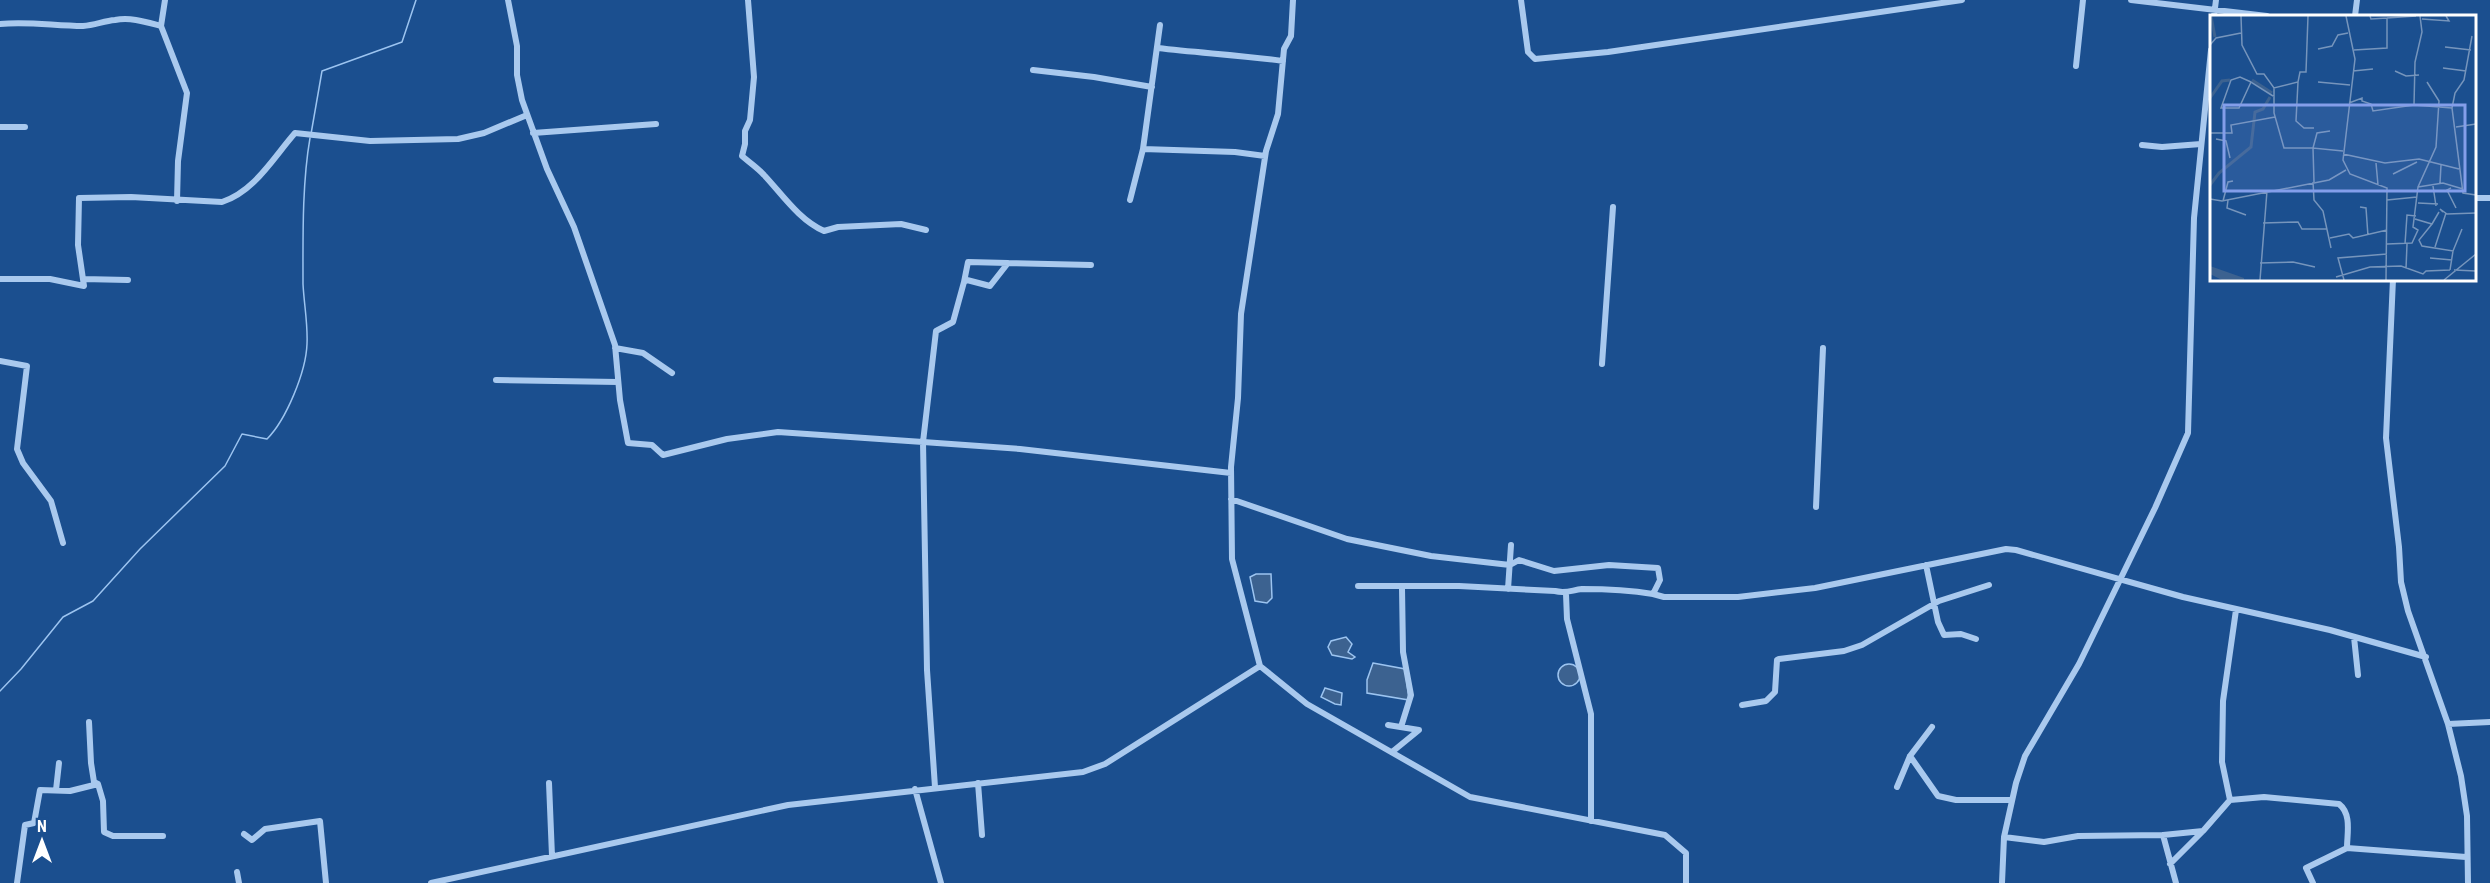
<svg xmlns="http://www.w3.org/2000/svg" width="2490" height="883" viewBox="0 0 2490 883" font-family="'Roboto Condensed',sans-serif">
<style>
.water{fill:#3c6290;stroke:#9cc4f0;stroke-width:1.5}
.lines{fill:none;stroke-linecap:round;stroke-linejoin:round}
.stream{stroke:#9cc4f0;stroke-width:1.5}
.minor{stroke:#a9c9ee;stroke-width:6}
.inset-river{fill:none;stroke:#3c6290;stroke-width:3}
.inset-road{fill:none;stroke:#7695bc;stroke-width:1.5}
.view{fill:#839eea;fill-opacity:0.15;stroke:#839eea;stroke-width:3}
.inset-edge{fill:none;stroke:#fff;stroke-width:3}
</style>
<rect width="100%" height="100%" fill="#1b4f8f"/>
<path class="water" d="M1256,574H1271L1272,598L1267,603L1255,601L1250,577Z
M1346,637L1352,644L1348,652L1355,657L1352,659L1332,655L1328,647L1331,641Z
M1373,663L1405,669L1409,700L1367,693V680Z
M1558 675a11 11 0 1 1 22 0a11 11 0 1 1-22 0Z
M1325,688L1342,693L1341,705L1335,704L1321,697Z"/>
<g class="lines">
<path class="stream" d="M311,134L322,71L402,42L416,0
M0,691L21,669L63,617L93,601L140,549L225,466L242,434L267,439C286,420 306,372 307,344C308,324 304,304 303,284C303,238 302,184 310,138"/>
<path class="minor" d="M508,0L517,46V75L522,100L547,169L574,227L615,345L620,400L628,443L652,445L663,455L727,439L778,432L923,442L936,331L953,322L964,282L967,280L990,286L1008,263L1091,265
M748,0L754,77L750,120L745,131V144L742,156C749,162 758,168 764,175C782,194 799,220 824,231L838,227L901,224L926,230
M1293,0L1291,36L1284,49L1278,114L1266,151L1241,314L1238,398L1231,467L1232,559L1260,666L1307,704L1470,797L1665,835L1686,853V883
M1521,0L1528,52L1535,59L1608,52L1962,0
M2131,0L2267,16
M2214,16L2216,0
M2355,16L2357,0
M0,24C28,21 55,26 83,26C95,25 104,21 115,20C131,17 146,22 161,26L165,0
M161,26L187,93L178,161L177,201
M1158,48C1199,53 1241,55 1283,61
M2076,66L2083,0
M1033,70L1094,77L1152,87
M0,127H25
M533,133L656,124
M2142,145L2162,147L2201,144
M1143,149L1235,152L1265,156
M2474,198H2490
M1130,200L1143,149L1160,25
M0,279H50L84,286L78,245L79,198L131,197L222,202C255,191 273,158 295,133L370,141L458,139L484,133L527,115
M83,279L128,280
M2393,279L2386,438L2399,547L2401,582L2408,611L2448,724L2461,776L2467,816L2468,883
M964,282L968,262L1008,263
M615,348L643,353L672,373
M0,361L27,366L17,449L23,463L51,501L63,543
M1602,364L1613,207
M496,380L618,382
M1231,499L1347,539L1431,556L1510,565L1519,560L1554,571L1609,565L1658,568L1660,580L1653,594L1664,597H1738L1815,588L2006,549L2016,550L2183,597L2330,630L2426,657
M1816,507L1823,348
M1926,565L1938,622L1944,635L1961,634L1976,639
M1358,586H1459L1555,591C1566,594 1572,590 1582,589C1607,589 1629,590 1653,594
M1508,589L1511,545
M1566,594L1567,619L1591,714V821
M2354,637L2358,675
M1742,705L1766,701L1775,692L1777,660L1779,659L1844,651L1862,645L1939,601L1989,585
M89,722L91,763L94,782L98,784L103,801L104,832L113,836H163
M2448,724L2490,722
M1388,725L1419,730L1392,752
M1401,727L1411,695L1403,652L1402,588
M1910,756L1938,796L1956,800H2012
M549,783L552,856
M978,783L982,835
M935,787L927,670L923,442L1020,449L1231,473
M1897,787L1910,756L1932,727
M915,789L941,883
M56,790L59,763
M2230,800L2222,762L2223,701L2236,610
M244,834L252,840L265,829L320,821L326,883
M2163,835L2176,883
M2004,837L2044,842L2078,836L2163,835L2203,831L2230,800L2264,797L2339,804C2352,814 2347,834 2347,848L2466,857
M2170,864L2203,831
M237,872L239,883
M17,883L25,825L34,823L40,790L70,791L98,784
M431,883L788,805L1083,772L1105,764L1260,666
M2002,883L2004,837L2016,783L2025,756L2079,664L2155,508L2188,433L2194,218L2211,50
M2313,883L2306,868L2347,848"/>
</g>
<g transform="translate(2210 15)">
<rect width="266" height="266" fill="#1b4f8f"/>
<path d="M0,251L34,263V265H12L0,259Z" fill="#3c6290"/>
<path class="inset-river" d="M1,1L5,22M42,65L62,78M0,83L12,66L20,65M0,170L9,158L41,132L45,97L53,94L60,82"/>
<path class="inset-road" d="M31,1L32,30L47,59H54L64,73L88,67L90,57H96L98,1M136,1L145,44L133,145L140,159L177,173L176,265M177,3L206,1M212,4L239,6L236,1M262,21L254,65L245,78L242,93L253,178L266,180M0,30L6,23L31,18M235,32L261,35M108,34L122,31L128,20L138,18M144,35L177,33V3L161,4L160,1M233,53L256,56M143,56L163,54M185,56L196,61L209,60M41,67L30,62L21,65L11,93H29L41,67L63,81M88,67L86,106L94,113H104M108,67L140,70M64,73V98L74,133H103L107,118L120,116M139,88L152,83V86L161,89L163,96L204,90L242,93M204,90L205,47L212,17L210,1M246,112L266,109M0,118H22L21,110L65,102M6,124L16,126L20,143M133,139L175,148L209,144L249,154M166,148L168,170M183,159L207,147M103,167L104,185L113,196L121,233M104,167L103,133L133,136M230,168L231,150M223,171L226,191M208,172L233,168L253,174M241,173L237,175L246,193M0,184L12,186L119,165L136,155M18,185L17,193L36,200M177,185L207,182M13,186L18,167L23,166M208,188L228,189M150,192L156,193L158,221M233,197L230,194L237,199L266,198M205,204L222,209L229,197M53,208L88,207L92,214H117M222,209L209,225L212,231L243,236L252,214M120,223L139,219L143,223L177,215M177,229L202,228L208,215L203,212L208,172L226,132L229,86L217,67M195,229L197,200L206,201M225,232L236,198M220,243L242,245M50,248L83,247L105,252M196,254L197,229M240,255L243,236M244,255L266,256M126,262L160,252L191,251L213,259L216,256L240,255M50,265L57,176M134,265L128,243L177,239M234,265L266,239"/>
<path class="view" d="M14,90H255V176H14Z"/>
<rect width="266" height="266" class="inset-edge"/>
</g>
<g transform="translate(42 841)" stroke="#1b4f8f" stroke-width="4.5" paint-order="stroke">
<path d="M0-4.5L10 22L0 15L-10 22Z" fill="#ffffff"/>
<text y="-9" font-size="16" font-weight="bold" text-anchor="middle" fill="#ffffff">N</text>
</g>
</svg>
